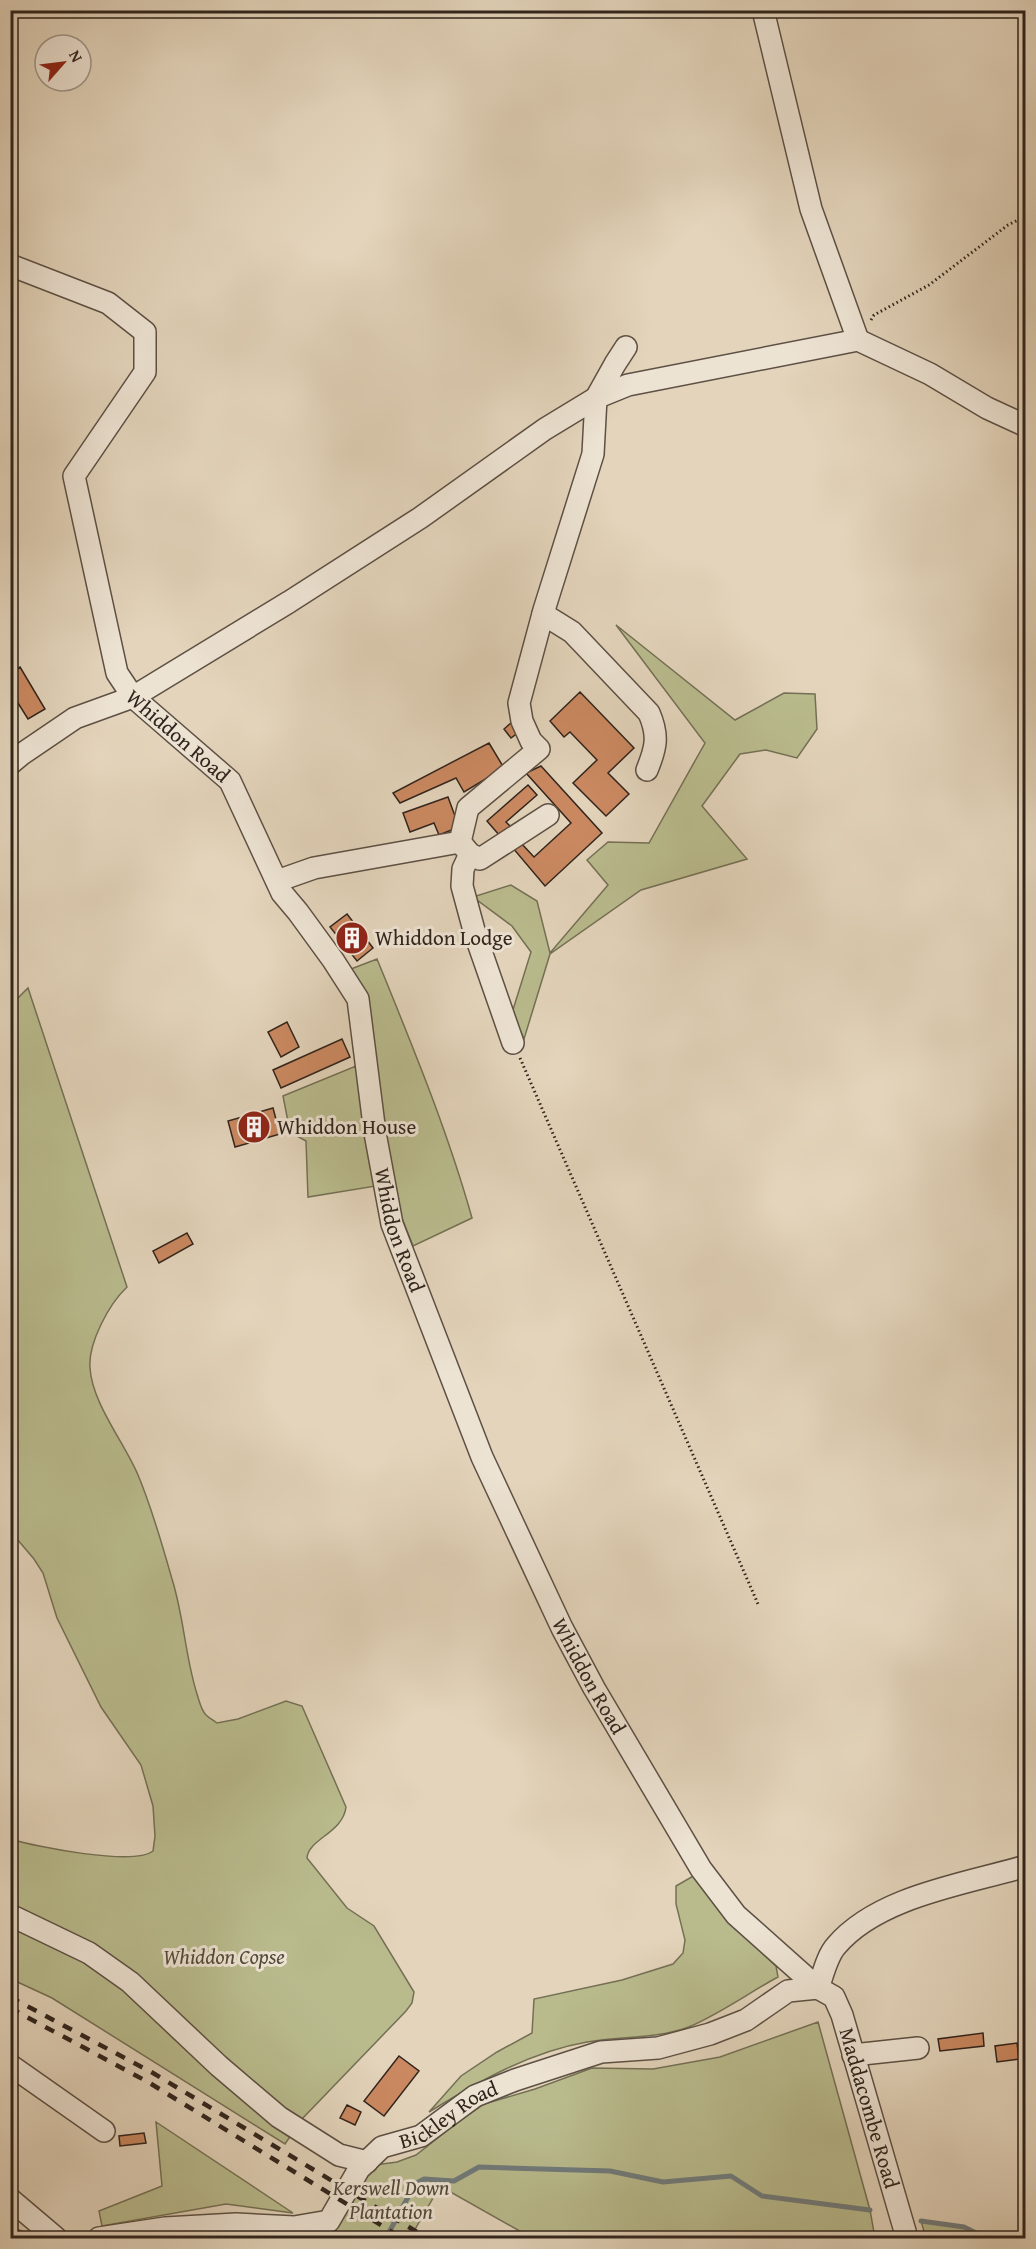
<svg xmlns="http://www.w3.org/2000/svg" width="1036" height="2249" viewBox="0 0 1036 2249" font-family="'Gentium Book Plus',serif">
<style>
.green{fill:#b9bb8d;stroke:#747055;stroke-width:1.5}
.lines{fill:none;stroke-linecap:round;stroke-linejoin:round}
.stream{stroke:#707b7c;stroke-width:5}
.building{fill:#cb8961;stroke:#30241d;stroke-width:1.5}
.minor-casing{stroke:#5d5044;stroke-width:24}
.path{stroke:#30241d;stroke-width:3;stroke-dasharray:1.5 3;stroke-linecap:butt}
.minor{stroke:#ede3d3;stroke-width:21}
.rail{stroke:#30241d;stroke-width:4.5;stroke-dasharray:10 10;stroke-linecap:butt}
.labels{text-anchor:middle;stroke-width:6;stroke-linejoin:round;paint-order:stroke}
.street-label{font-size:21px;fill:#30241d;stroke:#ede3d3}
.poi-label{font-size:21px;fill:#30241d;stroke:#ede3d3;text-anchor:start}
.park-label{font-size:21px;font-style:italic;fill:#524a39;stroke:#ede3d3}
</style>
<rect width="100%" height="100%" fill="#e3d4bb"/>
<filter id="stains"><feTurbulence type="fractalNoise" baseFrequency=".00333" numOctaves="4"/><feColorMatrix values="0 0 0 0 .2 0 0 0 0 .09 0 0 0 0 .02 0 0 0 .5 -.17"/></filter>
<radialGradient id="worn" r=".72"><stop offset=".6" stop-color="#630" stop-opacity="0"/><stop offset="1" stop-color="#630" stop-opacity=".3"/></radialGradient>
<path class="green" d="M616,625L735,720L784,693L815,694L817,729L797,758L766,750L740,754L702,806L747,859L641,890L550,954L524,1039L512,1013L531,952L512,926L473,897L511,885L537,901L550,953L608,885L587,860L608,842L649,843L705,743Z
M377,959C412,1045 447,1129 472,1218L413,1246L394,1198L361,998L351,969Z
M28,988L127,1287C109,1304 88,1343 90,1368C92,1403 124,1442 138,1475C152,1508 162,1544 172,1579C184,1617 185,1656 197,1694C199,1700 201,1710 206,1715C209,1718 213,1720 217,1723L238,1719L286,1701L302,1706L346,1807C343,1833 308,1839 307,1858L347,1908L374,1926L414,1992L412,2003L406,2011L302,2119L285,2144L52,1998L11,1979V1839C35,1847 134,1866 153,1851L155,1836L153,1806L141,1765L101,1707L57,1618L43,1573L34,1559L11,1532L10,1006Z
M356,1066L376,1186L308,1197L306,1141L290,1132L283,1096Z
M695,1875L731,1924L776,1966L778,1977C750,1992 715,2017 686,2028C655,2039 619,2036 587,2042C529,2052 478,2082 429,2112L461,2076L497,2052L532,2033L534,1999L622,1980L673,1964L683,1953L685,1940L676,1904V1886Z
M818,2022L870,2210L875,2238H532L440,2186L410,2238H306L327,2233L339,2222L363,2179L375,2165L397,2162L416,2155L454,2125L484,2104L535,2089L592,2068L653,2069L720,2057Z
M156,2122L293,2213L226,2204L102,2226L99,2211L162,2186Z
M921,2221L964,2227L986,2238H926Z
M11,2227H12L29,2234L22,2238H11Z
M236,2231L273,2238H150Z"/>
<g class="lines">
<path class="stream" d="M921,2221L964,2227L986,2238
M386,2238L415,2184L424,2179L454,2181L479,2167L610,2171L663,2182L731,2176L762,2196L870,2210"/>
</g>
<path class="building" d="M20,667L45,709L28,719L13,695L10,696V673Z
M580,692L634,748L608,773L629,794L606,816L573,783L597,760L570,732L564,737L550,721Z
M512,722L519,732L511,738L504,729Z
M489,743L504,768L464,792L456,778L400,803L393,793Z
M541,766L602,833L545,886L512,847L520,842L534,857L571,823L526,773Z
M528,785L537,795L506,822L511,827L500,836L487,821Z
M448,797L459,827L439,835L434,823L410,832L403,813Z
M347,914L373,948L357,961L330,927Z
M287,1022L299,1047L281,1057L268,1032Z
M342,1039L350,1057L281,1088L273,1070Z
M273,1108L280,1134L235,1147L228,1121Z
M187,1233L193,1244L159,1263L153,1251Z
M983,2033L984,2046L940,2051L938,2039Z
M1017,2043L1019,2059L997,2062L995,2046Z
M399,2056L419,2071L384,2116L364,2101Z
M347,2105L361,2112L355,2125L340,2118Z
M144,2133L146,2143L120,2146L119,2136Z"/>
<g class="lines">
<g class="minor-casing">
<g id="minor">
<path d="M763,10L811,209L858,340"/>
<path id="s1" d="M10,265L108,303L145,332V372L74,476L117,673L133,697L230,781L282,893L298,912L333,960L358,999L375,1133L392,1224L482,1457L562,1628L594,1688L701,1869L736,1915L818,1988L834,1997L842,2015L907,2238"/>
<path d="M543,614L572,632L649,713C659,736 656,748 647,770"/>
<path d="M10,764L22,754L75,718L133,697L289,602L420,518L545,429L596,398L628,385L858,340L930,374L987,408L1026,426"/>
<path d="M460,842L468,808L539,749L531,741L522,721L519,703L544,610L593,454L596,398L615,364L626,347"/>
<path d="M470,854L463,869L462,886L475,934L513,1043"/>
<path d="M277,881L314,868L460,842L470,854L480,859L548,815"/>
<path d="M10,1915L89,1953L130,1982L219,2066L279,2117L339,2155L367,2162"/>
<path d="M818,1988C823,1975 827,1956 836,1946C878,1896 966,1884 1026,1866"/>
<path d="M853,2055L918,2048"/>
<path d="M10,2065L104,2131"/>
<path d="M10,2199L56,2238"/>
<path id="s2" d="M99,2238L165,2228L236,2224L294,2227L329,2221L359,2169L382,2147L421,2136L475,2096L515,2080L601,2052L658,2048L710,2034L746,2020L788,1991L818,1988"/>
</g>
</g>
<path class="path" d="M871,320L874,315L929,285L1008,225L1026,216
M520,1058L758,1604"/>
<use href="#minor" class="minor"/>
<path class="rail" d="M10,1997L153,2073L427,2238
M10,2008L148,2082L402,2238"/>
</g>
<defs>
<g id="building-disc" transform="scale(1.725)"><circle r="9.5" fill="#8f2418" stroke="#ede3d3"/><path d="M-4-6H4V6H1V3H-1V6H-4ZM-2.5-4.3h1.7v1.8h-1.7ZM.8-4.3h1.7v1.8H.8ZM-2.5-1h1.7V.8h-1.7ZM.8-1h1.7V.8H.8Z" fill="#fff"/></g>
</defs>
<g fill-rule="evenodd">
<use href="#building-disc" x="352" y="938"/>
<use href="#building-disc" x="254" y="1127"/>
</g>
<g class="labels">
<g class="street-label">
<text dy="7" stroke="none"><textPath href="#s1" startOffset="608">Whiddon Road</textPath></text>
<text dy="7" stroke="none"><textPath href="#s1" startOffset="1166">Whiddon Road</textPath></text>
<text dy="7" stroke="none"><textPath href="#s1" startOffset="1652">Whiddon Road</textPath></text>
<text dy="7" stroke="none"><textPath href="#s1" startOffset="2178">Maddacombe Road</textPath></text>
<text dy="7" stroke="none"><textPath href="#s2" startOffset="398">Bickley Road</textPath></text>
</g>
<g class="poi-label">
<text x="375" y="945">Whiddon Lodge</text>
<text x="277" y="1134">Whiddon House</text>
</g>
<g class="park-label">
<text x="224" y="1964">Whiddon Copse</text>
<text x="391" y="2195">Kerswell Down<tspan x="391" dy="24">Plantation</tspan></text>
</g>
</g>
<rect width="1036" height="2249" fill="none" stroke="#e3d4bb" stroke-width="36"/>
<rect x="12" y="12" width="1012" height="2225" fill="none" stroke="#30241d" stroke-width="3"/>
<rect x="18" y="18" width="1000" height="2213" fill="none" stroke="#30241d" stroke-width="1.5"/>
<g transform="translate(63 63) rotate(62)"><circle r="28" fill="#ede3d3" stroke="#a1978a" stroke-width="1.5"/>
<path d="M0-4.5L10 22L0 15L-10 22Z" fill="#8f2418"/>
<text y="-9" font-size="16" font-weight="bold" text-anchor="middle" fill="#30241d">N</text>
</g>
<rect width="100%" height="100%" filter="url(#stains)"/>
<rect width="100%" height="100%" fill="url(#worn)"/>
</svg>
